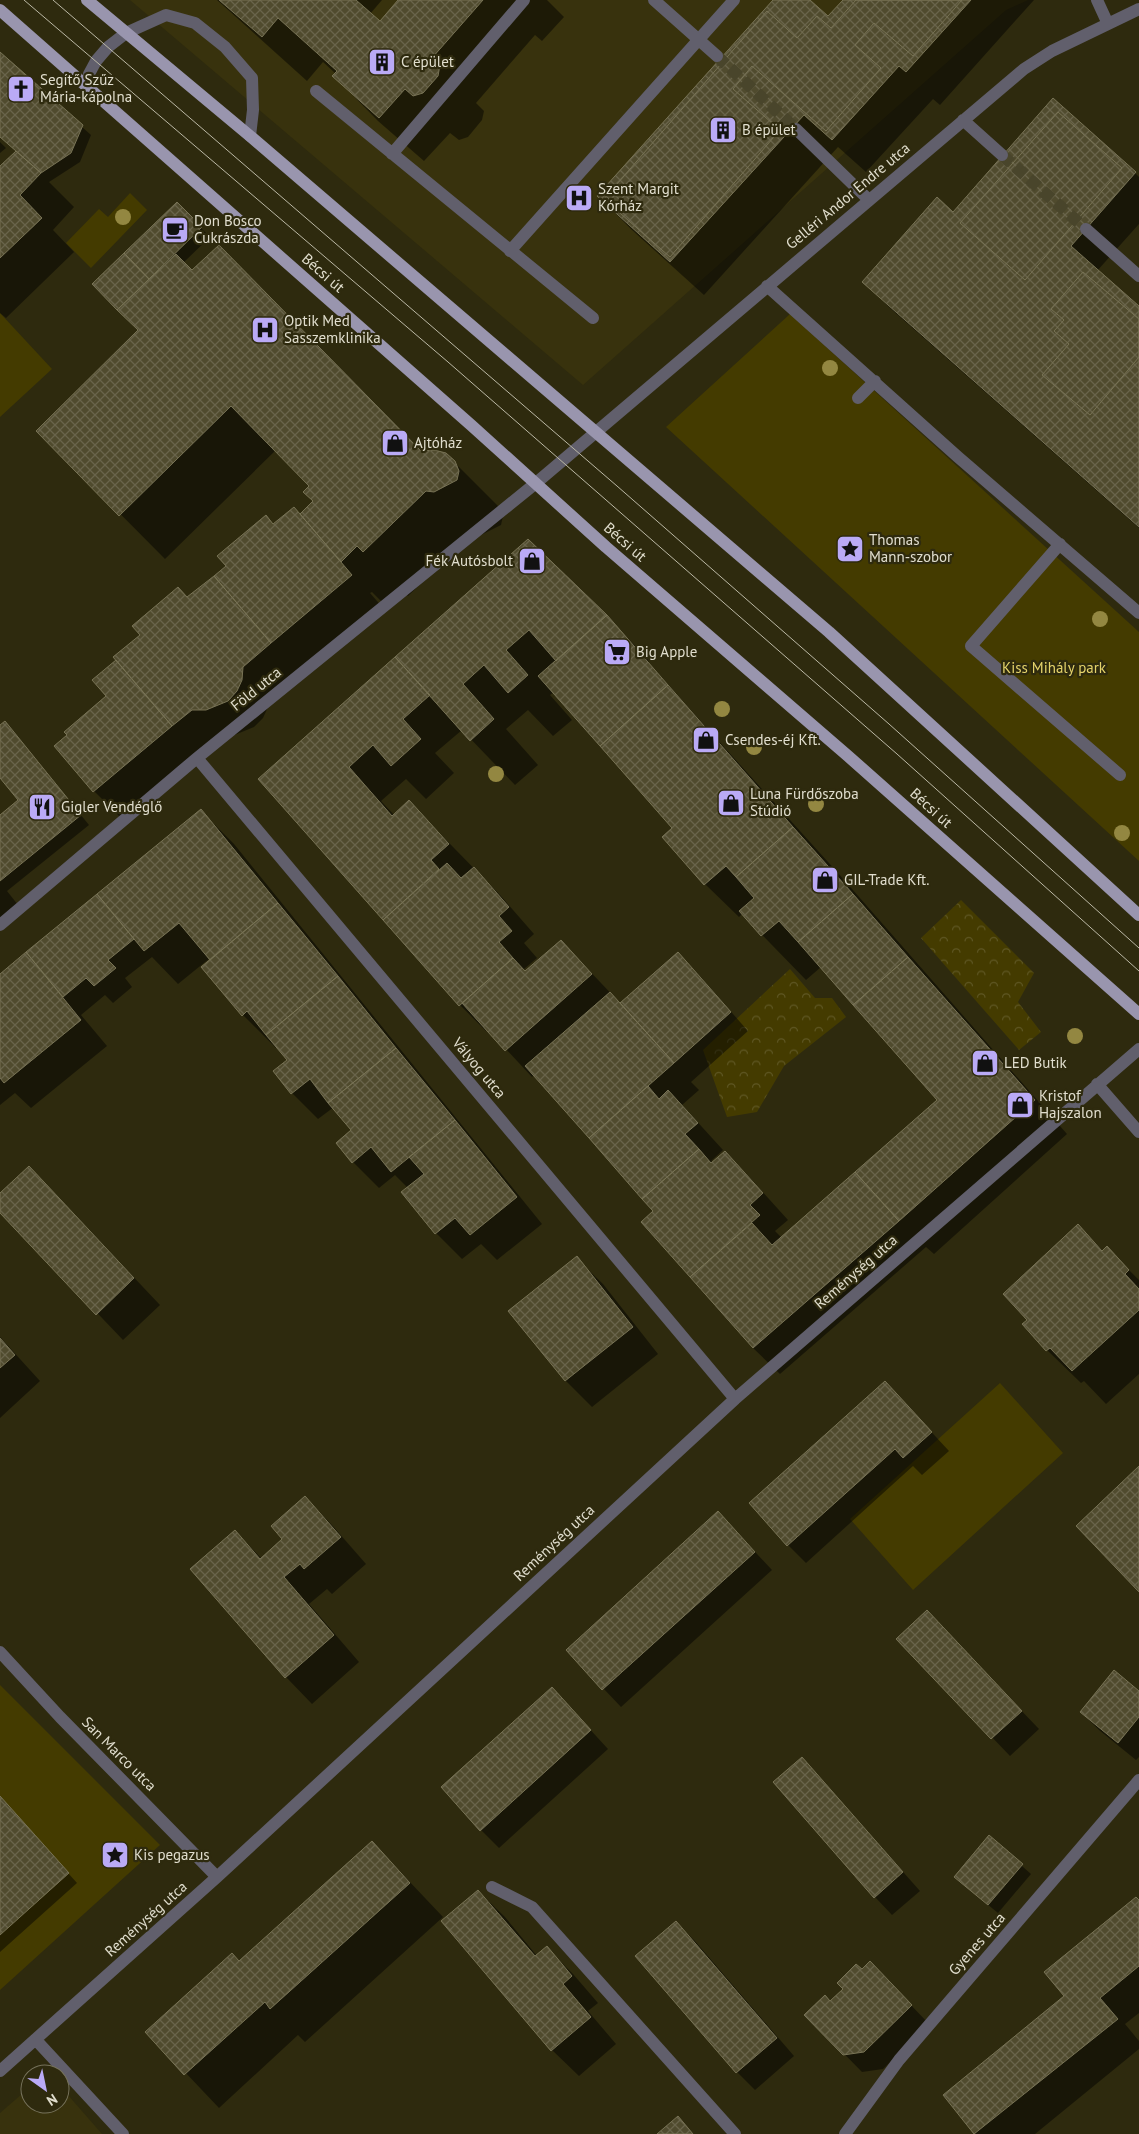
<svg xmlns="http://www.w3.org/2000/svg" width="1139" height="2134" viewBox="0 0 1139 2134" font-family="'PT Sans',sans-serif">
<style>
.built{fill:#38320d}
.green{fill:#443b00}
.forest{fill:url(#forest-crowns)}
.shadow{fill:#0007;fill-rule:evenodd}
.building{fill:url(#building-cross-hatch);stroke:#787355}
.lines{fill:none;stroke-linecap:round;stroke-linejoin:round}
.minor-tunnel{stroke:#49452b;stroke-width:12;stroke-dasharray:12 6;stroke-linecap:butt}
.minor{stroke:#615f6c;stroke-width:12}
.major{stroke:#9995ae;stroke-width:12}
.tram{stroke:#bbb8a5;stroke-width:1}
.tree{fill:#938741}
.labels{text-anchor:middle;stroke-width:4.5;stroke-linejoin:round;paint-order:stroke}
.poi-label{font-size:15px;fill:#e1dece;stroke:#2e2a0e;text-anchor:start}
.street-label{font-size:15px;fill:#e1dece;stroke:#2e2a0e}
.park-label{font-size:15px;fill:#e5d36b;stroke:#2e2a0e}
</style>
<defs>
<pattern id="forest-crowns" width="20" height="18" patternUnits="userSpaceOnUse" patternTransform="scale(1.25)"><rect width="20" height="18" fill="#443b00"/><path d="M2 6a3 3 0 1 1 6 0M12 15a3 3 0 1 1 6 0" fill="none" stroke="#5f5724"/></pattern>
<pattern id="building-cross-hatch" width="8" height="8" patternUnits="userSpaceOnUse" patternTransform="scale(1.25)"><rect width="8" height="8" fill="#504b2e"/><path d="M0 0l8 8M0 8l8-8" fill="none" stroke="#69644b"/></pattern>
</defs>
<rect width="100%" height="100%" fill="#2e2a0e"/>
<path class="built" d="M130,0H1028L1006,10L583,385Z
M60,2086L102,2134H0V2113L30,2087V2104H60Z"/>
<path class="green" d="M130,193L147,210L91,268L66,243L99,209L108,217Z
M0,313L52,369L0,417Z
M790,314L1139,632V861L666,427Z
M1000,1383L1063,1453L913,1590L850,1519Z
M0,1685L160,1845L0,1990Z"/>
<path class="forest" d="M961,900L1034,973L1018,1002L1041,1032L1019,1050L921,938Z
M790,969L815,998H832L846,1017L784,1066L757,1112L727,1117L703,1050Z"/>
<path class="shadow" d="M217,0H382L370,14L380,22L400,0H547L564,17L542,41L535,35L476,103L484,111L482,120L468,137L459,140L450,133L424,161L378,121L334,76L336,74L323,62L307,81Z
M775,0H808L828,18L845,0H1034L940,105L933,99L866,172L838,147L704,295L632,230L598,196Z
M0,54L91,135L80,162L49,182L74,207L53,230L74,252L6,318L0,313V168L17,151L0,136Z
M0,142L6,148L0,153Z
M1135,173L1139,177V224L1097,271L1139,308V528L890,308L864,282L953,213Z
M177,204L210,237L183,263L192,272L421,452L454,462L499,507L503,516L501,525L479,536L471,535L408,596L402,590L386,606L372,592L370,593L384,609L268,707L263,718L254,727L232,736L120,817L94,791L56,746L108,696L188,598L274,525L301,515L315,501L311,486L276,450L165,559L38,431L140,330L94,284Z
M528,541L650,660L648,662L686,705L838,873L1067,1134L934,1254L926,1247L780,1374L753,1348L643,1222L655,1211L534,1075L532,1077L488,1030L486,1031L460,1005L260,779ZM554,692L674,828L705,884L739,917L742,914L806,980L821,967L939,1100L782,1238L775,1231L788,1220L751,1179L725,1153L713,1163L711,1161L723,1150L682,1105L699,1090L691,1082L748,1031L696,972L678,954L621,1004L561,941L526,972L524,969L537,958L524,943L534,934L500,895L409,802L394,815L381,801L406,779L426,799L454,773L435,753L462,730L515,785L538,765L506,729L528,710L553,736L572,720L550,695Z
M0,726L13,731L89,825L7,891L22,910L0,929V816L20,800L0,776Z
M201,811L234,844L542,1224L497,1260L481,1244L462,1259L436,1233L408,1188L395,1175L379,1188L353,1162V1130L334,1107L318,1119L292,1093L275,1071L288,1060L278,1047L276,1048L243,1015L210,958L178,984L152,957L125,978L132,987L113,1003L105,995L81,1015L107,1046L31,1108L15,1093L0,1105V975Z
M0,1194H55L160,1305L123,1340L0,1211Z
M1078,1226L1103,1251L1107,1248L1139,1280V1374L1106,1404L1084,1381L1081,1383L1047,1350Z
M576,1258L603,1284L658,1354L592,1407L566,1381L510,1311Z
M0,1337L40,1381L0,1418Z
M885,1382L949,1451L922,1475L913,1466L806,1563L788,1545Z
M305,1497L331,1524L366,1564L332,1594L327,1589L309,1604L359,1662L312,1704L286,1677L191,1569L235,1531L262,1559L284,1539Z
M718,1512L772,1570L621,1707L567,1650Z
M944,1630L1039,1729L1010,1756L898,1639Z
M552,1688L608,1749L499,1848L481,1830Z
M1139,1693V1757L1136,1760L1099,1730L1081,1712Z
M802,1758L920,1891L892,1915L875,1897Z
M0,1797L77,1883L0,1952Z
M989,1837L1031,1874L998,1913L964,1885Z
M372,1842L443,1917L305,2042L298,2035L219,2108L147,2032L239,1963Z
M478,1891L505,1917L537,1956L547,1948L573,1974L598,2003L588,2011L616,2044L579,2076L552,2050L443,1921Z
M1139,1901V2013L1125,2024L1139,2041V2049L1035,2134H976L944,2096L1066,1996Z
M676,1923L694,1940L794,2056L755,2090L737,2072Z
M862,1971L888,1981L929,2024L883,2069L862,2072L806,2015L831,2003Z"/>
<path class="building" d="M219,0H356L380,21L398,0H483L432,58L440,65L438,76L423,93L413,96L405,89L379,118L332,76L337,71L278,18L262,37Z
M773,0H810L828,16L843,0H971L906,72L899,66L832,140L804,115L670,262L597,196Z
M856,0H962L913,56L874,23L855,45L881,68L826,131L752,66L733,89L780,130L670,257L604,199L767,11L797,38L817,16L831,28Z
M0,52L83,125L71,153L41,173L0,137Z
M1053,98L1136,172L1071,246L1139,306V527L862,282L937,197L953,212Z
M1058,112L1122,168L1025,280L960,223Z
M16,151L41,173L20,195L42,218L0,258V166Z
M177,202L202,227L149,279L124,253Z
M219,245L421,451L434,450L446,453L455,461L459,471L457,480L434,492L426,491L363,552L357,546L341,562L300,514L313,501L303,492L309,486L231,406L119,516L36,431L138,330L117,310L176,254L192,270Z
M124,253L149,279L117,310L92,284Z
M1083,272L1139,319V357L1090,415L1042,375L1069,344L1054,331L1064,320L1051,309Z
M294,507L352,575L271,643L214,576L226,566L217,556L266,515L273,524Z
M528,539L607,615L556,661L529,630L506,650L528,675L508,693L484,665L463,684L494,719L470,741L395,657Z
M214,576L271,643L243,667L242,680L237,691L228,701L206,710H192L172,726L113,657L140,635L132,626L178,587L187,597Z
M607,615L668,685L600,746L538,676Z
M395,657L430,695L403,719L421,739L391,766L373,745L349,767L392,816L409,800L449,844L431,860L439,869L383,920L258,779Z
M116,660L172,726L93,792L54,746L67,735L64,732L106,696L92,680Z
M668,685L793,827L736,877L726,866L704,885L662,837L672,828L600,746Z
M5,721L81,815L0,881V815L18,800L0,778V725Z
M201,809L278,903L210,960L179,923L144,951L97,894Z
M793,827L853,894L798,942L779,921L761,936L739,911L754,898L736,877Z
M447,863L461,878L474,867L509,907L499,916L512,931L499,942L513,958L459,1006L383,920Z
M97,894L134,939L108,960L116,968L94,986L86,978L63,997L26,952Z
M853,894L908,957L853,1005L798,942Z
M278,903L338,976L266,1035L247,1011L242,1016L201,967Z
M561,940L592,974L505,1051L462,1003L513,958L525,971Z
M26,952L81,1020L4,1083L0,1078V974Z
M678,952L731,1012L674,1063L620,1003Z
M908,957L1035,1100L899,1221L855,1172L937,1100L853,1005Z
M338,976L396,1048L328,1103L310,1079L291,1094L273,1071L287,1060L266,1035Z
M610,992L674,1063L589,1138L525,1066Z
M396,1048L455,1120L391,1172L371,1147L352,1163L336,1143L351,1130L328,1103Z
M648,1086L659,1099L668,1090L698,1123L685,1134L699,1149L642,1199L589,1138Z
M455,1120L517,1197L470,1235L455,1218L435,1234L401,1192L424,1174L409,1157Z
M699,1149L711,1163L725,1151L763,1193L750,1205L760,1215L690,1277L641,1222L653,1211L642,1199Z
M29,1166L134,1278L96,1315L0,1213V1193Z
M855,1172L899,1221L753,1348L690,1277L752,1223L772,1245Z
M1078,1224L1102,1251L1107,1246L1129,1270L1125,1274L1139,1289V1310L1072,1371L1050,1348L1046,1351L1022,1324L1027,1320L1003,1294Z
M577,1256L633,1327L565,1381L508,1311Z
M0,1338L15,1355L0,1368Z
M885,1381L932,1432L903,1458L895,1449L787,1546L749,1503Z
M1139,1466V1592L1076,1526Z
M305,1496L341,1537L304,1569L300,1564L284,1577L334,1635L285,1678L190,1569L235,1530L260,1559L282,1539L271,1526Z
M718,1511L755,1552L602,1690L566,1650Z
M927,1610L1022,1711L991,1739L896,1639Z
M1114,1670L1139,1691V1717L1118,1743L1080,1712Z
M552,1687L591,1730L480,1831L441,1787Z
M802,1757L903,1872L874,1898L773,1782Z
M0,1796L69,1873L0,1935Z
M989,1835L1023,1864L988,1905L954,1877Z
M372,1841L410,1883L270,2009L265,2002L184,2075L145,2032L232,1953L239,1961Z
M478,1890L535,1956L547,1946L572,1976L563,1984L591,2017L551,2051L441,1921Z
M1136,1897L1139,1900V1966L1100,1998L1118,2019L974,2134L943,2095L1064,1996L1044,1972Z
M676,1921L777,2038L736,2073L635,1956Z
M870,1961L912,2005L864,2052L843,2055L804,2015L825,1995L830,2001L843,1989L837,1983L856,1964L862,1969Z
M678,2116L693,2134H657Z"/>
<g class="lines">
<path class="minor-tunnel" d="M717,56L796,129
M1002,155L1086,229"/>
<path class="minor" d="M654,0L717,56
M1097,0L1108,24
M316,91L593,318
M92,92L89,74L96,61L108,47L126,33L166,15L195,23L225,47L252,78L253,110L250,136
M963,120L1002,155
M796,129L869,200
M392,154L524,0
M1086,229L1139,276
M510,251L734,0
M767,286L958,457L1139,613
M858,398L875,381
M1060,544L971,646L1120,775
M197,758L735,1399
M0,925L197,758L536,483L1024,69L1052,51L1139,9
M1097,1084L1139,1132
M0,1652L60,1717L217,1877
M492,1887L532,1907L735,2134
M36,2040L123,2134
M0,2071L217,1877L735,1399L1139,1049
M845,2134L899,2060L1139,1780"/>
<path class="major" d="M87,0L250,136L829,632L1139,915
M0,10L471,425L606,547L848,756L1139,1014"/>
<path class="tram" d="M24,0L448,362L897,754L1139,971
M53,0L617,486L889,724L1139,948"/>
</g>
<g class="tree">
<circle cx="123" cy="217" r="8"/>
<circle cx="830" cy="368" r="8"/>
<circle cx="1100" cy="619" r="8"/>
<circle cx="722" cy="709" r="8"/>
<circle cx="754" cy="747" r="8"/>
<circle cx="496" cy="774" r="8"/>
<circle cx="816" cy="804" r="8"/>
<circle cx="1122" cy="833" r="8"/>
<circle cx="1075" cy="1036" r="8"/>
</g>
<defs>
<g id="building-square" transform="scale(1.4375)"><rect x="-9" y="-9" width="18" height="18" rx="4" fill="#baaaf6" stroke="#2e2a0e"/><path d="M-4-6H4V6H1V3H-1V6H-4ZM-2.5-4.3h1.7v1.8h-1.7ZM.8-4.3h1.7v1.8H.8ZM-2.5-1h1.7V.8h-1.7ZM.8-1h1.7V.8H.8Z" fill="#111"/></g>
<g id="church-square" transform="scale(1.4375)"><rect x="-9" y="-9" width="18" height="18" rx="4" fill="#baaaf6" stroke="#2e2a0e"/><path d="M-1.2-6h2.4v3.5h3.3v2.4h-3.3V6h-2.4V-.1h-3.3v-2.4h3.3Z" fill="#111"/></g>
<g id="hospital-square" transform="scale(1.4375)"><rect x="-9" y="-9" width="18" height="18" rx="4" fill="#baaaf6" stroke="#2e2a0e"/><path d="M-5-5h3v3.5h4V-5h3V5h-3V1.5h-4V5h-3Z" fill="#111"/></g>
<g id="cafe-square" transform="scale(1.4375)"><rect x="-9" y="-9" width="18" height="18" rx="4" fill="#baaaf6" stroke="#2e2a0e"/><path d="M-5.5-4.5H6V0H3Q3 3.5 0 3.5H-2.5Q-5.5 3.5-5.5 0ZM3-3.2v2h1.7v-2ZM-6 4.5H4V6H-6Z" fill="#111"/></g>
<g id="shop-square" transform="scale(1.4375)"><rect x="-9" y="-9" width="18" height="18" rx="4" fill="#baaaf6" stroke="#2e2a0e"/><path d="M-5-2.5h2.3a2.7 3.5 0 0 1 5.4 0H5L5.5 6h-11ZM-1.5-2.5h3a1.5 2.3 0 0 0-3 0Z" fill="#111"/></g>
<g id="sight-square" transform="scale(1.4375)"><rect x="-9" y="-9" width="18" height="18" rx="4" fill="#baaaf6" stroke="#2e2a0e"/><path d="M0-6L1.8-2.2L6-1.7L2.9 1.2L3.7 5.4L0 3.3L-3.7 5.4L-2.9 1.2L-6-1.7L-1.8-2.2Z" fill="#111"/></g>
<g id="supermarket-square" transform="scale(1.4375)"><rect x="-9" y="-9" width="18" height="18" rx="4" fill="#baaaf6" stroke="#2e2a0e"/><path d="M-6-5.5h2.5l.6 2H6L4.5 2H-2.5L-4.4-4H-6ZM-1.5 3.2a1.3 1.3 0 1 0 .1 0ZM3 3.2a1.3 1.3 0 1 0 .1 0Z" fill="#111"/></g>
<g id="restaurant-square" transform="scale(1.4375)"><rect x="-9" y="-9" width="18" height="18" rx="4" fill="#baaaf6" stroke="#2e2a0e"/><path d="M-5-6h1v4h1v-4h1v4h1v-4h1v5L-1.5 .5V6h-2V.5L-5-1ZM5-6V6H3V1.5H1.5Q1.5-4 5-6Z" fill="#111"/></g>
</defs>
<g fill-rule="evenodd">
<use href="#building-square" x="382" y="62"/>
<use href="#church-square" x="21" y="89"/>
<use href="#building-square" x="723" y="130"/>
<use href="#hospital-square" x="579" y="198"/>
<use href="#cafe-square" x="175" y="230"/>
<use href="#hospital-square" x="265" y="330"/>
<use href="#shop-square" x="395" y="443"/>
<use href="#sight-square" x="850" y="549"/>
<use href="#shop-square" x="532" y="561"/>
<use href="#supermarket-square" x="617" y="652"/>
<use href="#shop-square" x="706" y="740"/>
<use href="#shop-square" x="731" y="803"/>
<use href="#restaurant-square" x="42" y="807"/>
<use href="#shop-square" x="825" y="880"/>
<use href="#shop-square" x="985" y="1063"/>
<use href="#shop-square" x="1020" y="1105"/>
<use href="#sight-square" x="115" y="1855"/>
</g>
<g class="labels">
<g class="poi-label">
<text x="401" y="67">C épület</text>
<text x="40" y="85">Segítő Szűz<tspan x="40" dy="17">Mária-kápolna</tspan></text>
<text x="742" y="135">B épület</text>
<text x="598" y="194">Szent Margit<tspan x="598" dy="17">Kórház</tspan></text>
<text x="194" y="226">Don Bosco<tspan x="194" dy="17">Cukrászda</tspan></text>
<text x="284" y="326">Optik Med<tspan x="284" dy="17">Sasszemklinika</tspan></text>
<text x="414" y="448">Ajtóház</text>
<text x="869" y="545">Thomas<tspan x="869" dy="17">Mann-szobor</tspan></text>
<text x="513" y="566" text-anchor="end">Fék Autósbolt</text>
<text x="636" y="657">Big Apple</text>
<text x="725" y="745">Csendes-éj Kft.</text>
<text x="750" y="799">Luna Fürdőszoba<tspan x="750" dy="17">Stúdió</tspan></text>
<text x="61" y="812">Gigler Vendéglő</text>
<text x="844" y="885">GIL-Trade Kft.</text>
<text x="1004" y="1068">LED Butik</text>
<text x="1039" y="1101">Kristof<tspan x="1039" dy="17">Hajszalon</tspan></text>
<text x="134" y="1860">Kis pegazus</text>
</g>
<g class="street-label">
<text transform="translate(848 196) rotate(-40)" y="5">Gelléri Andor Endre utca</text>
<text transform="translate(323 273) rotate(41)" y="5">Bécsi út</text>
<text transform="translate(625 542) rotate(41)" y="5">Bécsi út</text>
<text transform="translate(256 689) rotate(-39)" y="5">Föld utca</text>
<text transform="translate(931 808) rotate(42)" y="5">Bécsi út</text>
<text transform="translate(479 1068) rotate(50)" y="5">Vályog utca</text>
<text transform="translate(856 1272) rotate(-41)" y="5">Reménység utca</text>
<text transform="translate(554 1543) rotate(-43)" y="5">Reménység utca</text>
<text transform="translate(119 1754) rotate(45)" y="5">San Marco utca</text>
<text transform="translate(146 1919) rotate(-42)" y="5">Reménység utca</text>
<text transform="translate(977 1944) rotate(-49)" y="5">Gyenes utca</text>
</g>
<g class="park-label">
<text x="1054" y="673">Kiss Mihály park</text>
</g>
</g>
<g transform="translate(45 2089) rotate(147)"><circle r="24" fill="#2e2a0e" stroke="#76725b"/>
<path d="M0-4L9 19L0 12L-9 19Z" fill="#baaaf6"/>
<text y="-8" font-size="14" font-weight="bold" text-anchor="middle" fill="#e1dece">N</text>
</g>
</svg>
